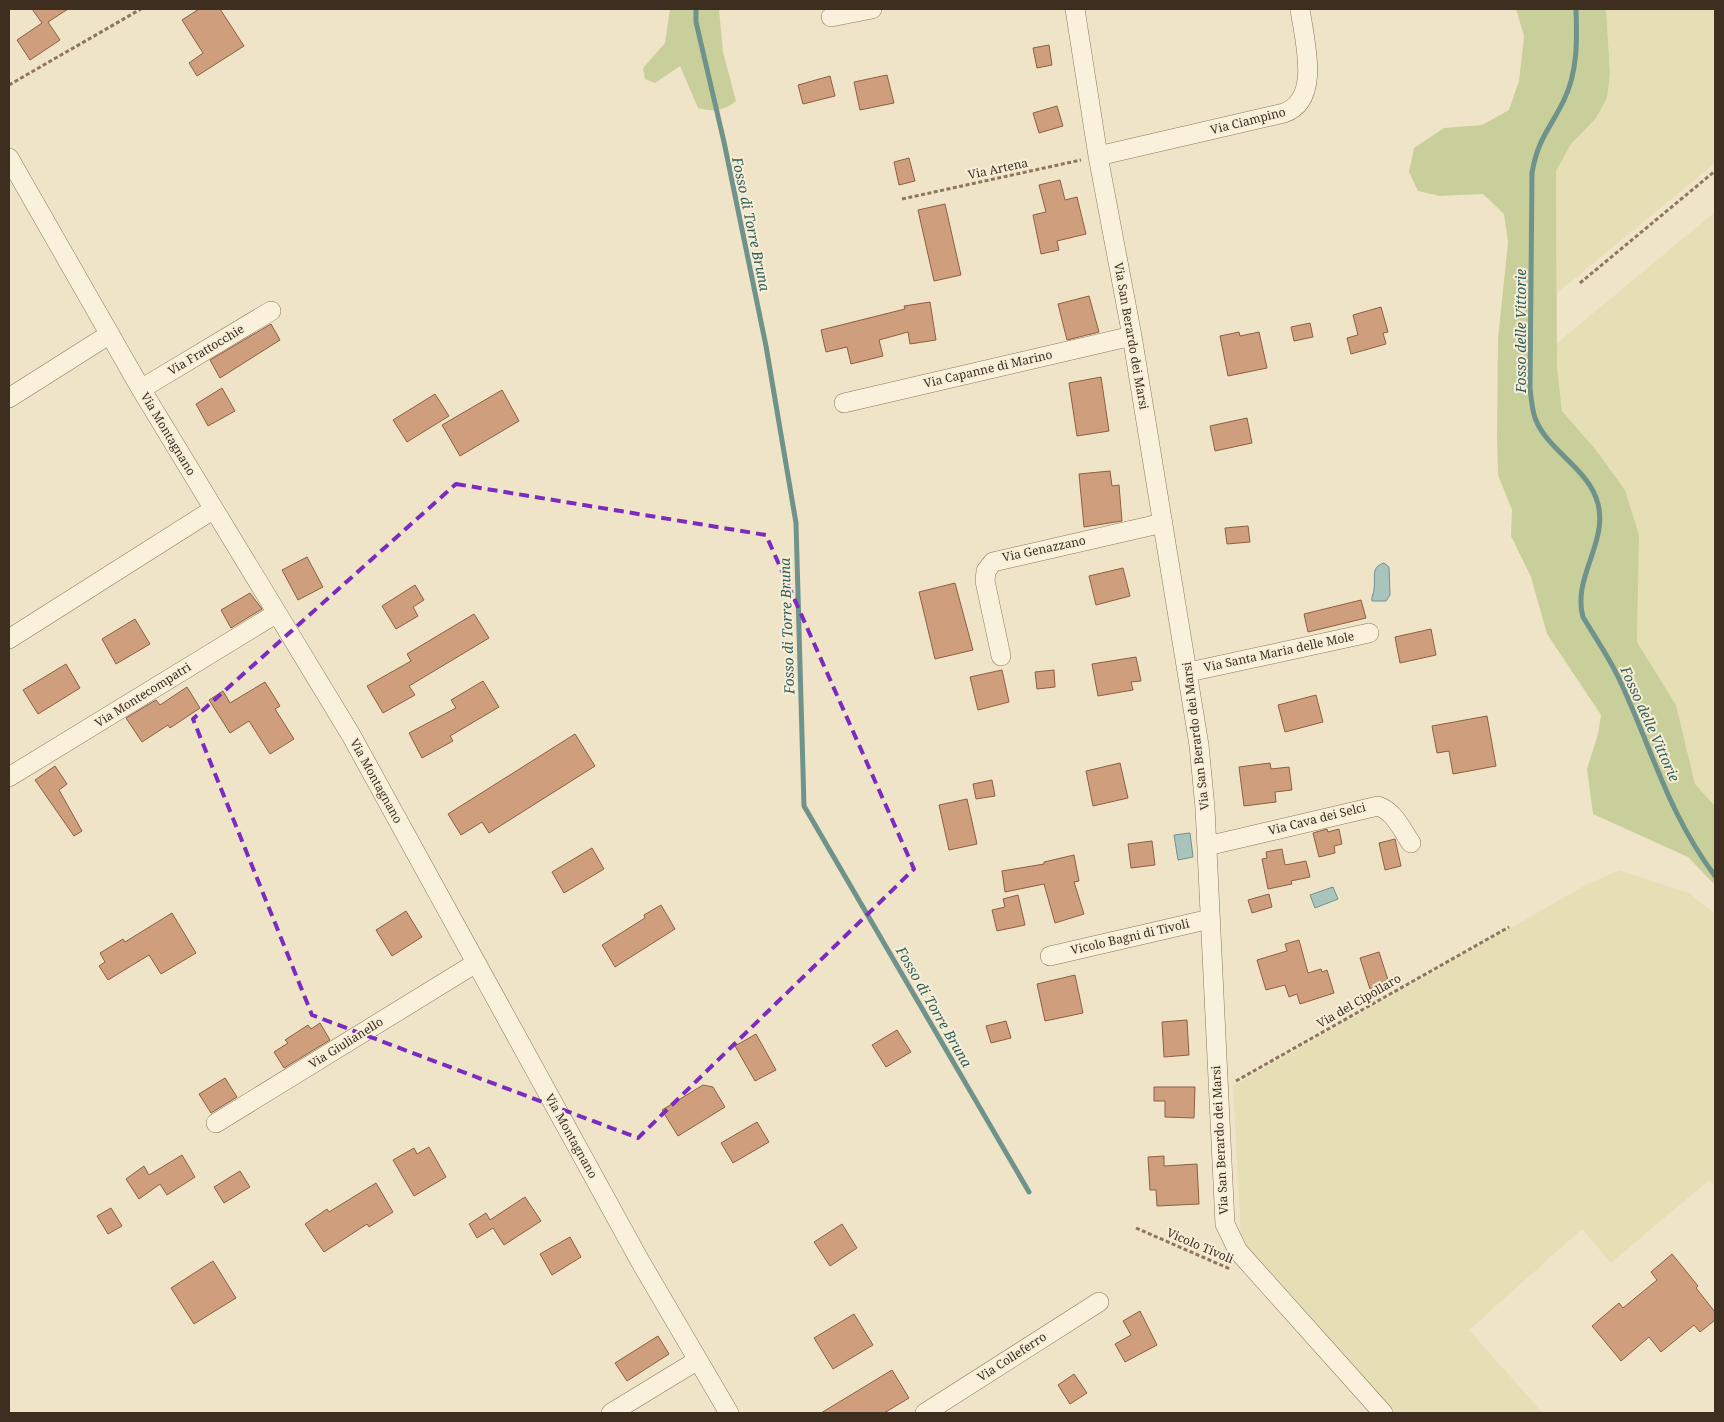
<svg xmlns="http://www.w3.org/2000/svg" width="1724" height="1422" viewBox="0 0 1724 1422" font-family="'Noto Serif',serif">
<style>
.farmland{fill:#e6deb5}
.green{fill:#c9cf9b}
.water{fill:#a9c4bc;stroke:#6f938a}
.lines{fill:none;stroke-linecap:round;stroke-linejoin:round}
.stream{stroke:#6f938a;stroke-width:5}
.building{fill:#cf9f7d;stroke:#8d5f41}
.minor-casing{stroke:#8d765c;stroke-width:20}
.path{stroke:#8d765c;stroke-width:3;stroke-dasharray:4 2.5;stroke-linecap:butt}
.minor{stroke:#faf1dc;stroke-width:19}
.marked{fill:none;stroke:#7b2cbf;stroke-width:4;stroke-dasharray:10 6;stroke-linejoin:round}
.labels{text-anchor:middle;stroke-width:4;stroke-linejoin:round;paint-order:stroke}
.street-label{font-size:12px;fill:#3d2e20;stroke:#f7eed8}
.water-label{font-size:14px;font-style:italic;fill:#2f5d5a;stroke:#f7eed8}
</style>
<rect width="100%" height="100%" fill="#f0e4c8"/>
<path class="farmland" d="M1606,9H1715V163L1557,293L1556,171L1571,143L1596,118L1610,73Z
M1715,212V806L1695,784L1676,705L1637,642L1639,535L1625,490L1596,450L1562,411L1557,367V343Z
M1619,870L1689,893L1715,914V1186L1709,1180L1611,1263L1582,1229L1469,1330L1543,1413H1395L1241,1239L1233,1086L1586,885Z"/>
<path class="green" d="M670,9H719L723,52L736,101C724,111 712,112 698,108L680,66L655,83L645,79L643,68L665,43Z
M1516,9H1606L1610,73L1607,98L1596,118L1571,144L1556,171L1557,367L1562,411L1596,450L1625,490L1639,535L1637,642L1676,705L1695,784L1715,806V885L1688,857L1593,814L1587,769L1598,734L1601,715L1547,634L1531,577L1511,536L1512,510L1498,475L1497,438L1498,339L1508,242L1504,214L1483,194L1440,196L1418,191L1409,172L1414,148L1444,128L1482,125L1509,110L1519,81L1524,36Z"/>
<path class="water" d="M1384,563L1389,567L1390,595L1386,601H1372C1371,596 1374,594 1374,589C1376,578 1370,567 1384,563Z
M1190,833L1193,857L1178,860L1174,835Z
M1333,887L1338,899L1315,908L1310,895Z"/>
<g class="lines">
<path class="stream" d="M696,9V22L724,142L766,346L796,523L804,806L1029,1192
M1576,9C1577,39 1578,71 1564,100C1550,129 1538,138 1532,173L1530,388C1531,398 1532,409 1535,418C1548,452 1589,468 1598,504C1608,543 1572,578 1583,617C1596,639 1611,660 1621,683C1653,752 1668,813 1715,876"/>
</g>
<path class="building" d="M32,9H68L48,22L60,40L30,60L17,40L42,23Z
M199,9H220L244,46L197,76L189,63L203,53L182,20Z
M1049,45L1052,65L1037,68L1033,48Z
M887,75L894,103L860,110L854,82Z
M830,76L835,96L803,104L798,85Z
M1057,106L1063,126L1039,133L1033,113Z
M909,158L915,181L899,185L894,162Z
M1060,180L1065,200L1077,197L1086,234L1057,241L1059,250L1041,254L1033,215L1046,212L1039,185Z
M945,204L961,275L934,281L918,210Z
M1089,296L1099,332L1067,340L1058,304Z
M930,302L936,340L910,344L908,332L879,340L883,356L851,364L847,347L826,352L821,330L905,309L904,306Z
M1381,307L1388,332L1383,333L1386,344L1351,354L1347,338L1358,335L1353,315Z
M1310,323L1313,337L1294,341L1291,327Z
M271,324L280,340L220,378L210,360Z
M1239,332L1240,336L1259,332L1267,368L1228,376L1220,336Z
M1101,377L1109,431L1077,436L1069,383Z
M222,388L235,411L208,426L196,404Z
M502,390L519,421L460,456L442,425Z
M435,394L449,416L407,442L393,420Z
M1247,418L1252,443L1215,451L1210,426Z
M1110,471L1112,486L1119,485L1122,521L1084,527L1079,474Z
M1248,526L1250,542L1227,544L1225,528Z
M307,557L323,587L298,600L282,570Z
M1123,568L1130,596L1096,605L1089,576Z
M955,583L973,650L935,659L919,592Z
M415,585L424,600L413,607L418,616L396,629L382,606Z
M250,593L262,609L231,628L221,610Z
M1361,600L1366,618L1308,632L1304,614Z
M474,614L489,638L409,686L415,695L383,713L367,686L411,661L407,654Z
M135,619L150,644L116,664L102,639Z
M1431,629L1436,655L1400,663L1395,637Z
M1136,657L1141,681L1131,682L1133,690L1098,696L1092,664Z
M66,664L80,688L38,714L23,690Z
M1002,670L1009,702L978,710L970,677Z
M1054,670L1055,687L1037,689L1035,672Z
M483,681L499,707L450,736L453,741L422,758L409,733L456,708L451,700Z
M265,682L280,706L275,709L294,739L270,754L249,721L230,733L209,700L223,691L230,703Z
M187,687L200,708L170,728L168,725L142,742L126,718L156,700L160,705Z
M1316,695L1323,722L1285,732L1278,705Z
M1487,716L1496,766L1453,774L1449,751L1437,753L1432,726Z
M575,734L595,766L489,833L482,822L461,835L448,814Z
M1120,763L1128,798L1093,806L1086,771Z
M1270,763L1271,769L1289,767L1292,790L1275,792L1276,802L1244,806L1239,767Z
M55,766L67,784L59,790L82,831L74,836L35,780Z
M992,780L995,796L976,799L973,784Z
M967,799L977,844L949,850L939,805Z
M1327,829L1328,832L1339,829L1342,844L1334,846L1335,853L1319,857L1313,833Z
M1395,839L1401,866L1385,870L1379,843Z
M1152,841L1155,865L1131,868L1128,844Z
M592,848L604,869L564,893L552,872Z
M1282,849L1285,865L1306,861L1310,877L1291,881L1292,884L1268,889L1262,859L1267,858L1266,852Z
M1074,855L1079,881L1074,882L1084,914L1055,923L1044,884L1005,892L1002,871L1044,864V862Z
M1269,894L1272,907L1252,913L1248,900Z
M1018,895L1025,925L997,931L992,910L1005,907L1003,899Z
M661,905L675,929L615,967L602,945L645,918L644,915Z
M406,911L422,937L392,956L376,930Z
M172,913L196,953L161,974L149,955L108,980L99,966L105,962L100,953L123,939L125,942Z
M1299,940L1308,973L1321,969L1322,972L1327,970L1334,993L1300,1004L1297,994L1289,997L1285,985L1266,990L1257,960L1287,951L1285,944Z
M1379,952L1389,983L1370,989L1360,958Z
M1075,975L1083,1013L1045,1021L1037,984Z
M1187,1020L1189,1055L1164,1057L1162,1022Z
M1006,1021L1011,1038L991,1043L986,1026Z
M320,1023L330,1040L284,1068L274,1052L288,1043L285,1040L308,1025L311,1029Z
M897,1030L911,1052L886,1067L872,1045Z
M756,1034L776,1070L755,1081L735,1046Z
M225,1078L237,1097L211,1113L199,1094Z
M703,1085L713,1087L725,1107L678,1136L662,1110Z
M1154,1087H1195L1194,1118L1165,1117V1101H1154Z
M757,1122L769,1142L733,1163L721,1143Z
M429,1147L446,1177L414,1196L393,1160L414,1148L417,1154Z
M182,1155L195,1177L167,1195L160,1184L139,1199L126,1179L144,1166L149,1175Z
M1164,1156V1166L1197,1164L1199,1204L1157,1206L1156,1190H1150L1148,1157Z
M240,1171L250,1187L224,1203L214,1187Z
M376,1183L393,1212L369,1227L367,1224L324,1252L305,1224L327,1209L329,1212Z
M525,1197L541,1221L504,1245L493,1228L477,1238L469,1224L486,1213L490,1220Z
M111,1208L122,1226L108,1234L97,1216Z
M842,1224L857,1248L830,1266L814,1242Z
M570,1237L581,1257L552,1275L540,1254Z
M1672,1254L1698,1286L1696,1288L1715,1312V1320L1700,1332L1694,1325L1661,1352L1649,1337L1621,1361L1592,1326L1619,1303L1623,1308L1657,1280L1651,1272Z
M213,1261L236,1298L194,1324L171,1288Z
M1140,1311L1157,1345L1125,1362L1115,1344L1131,1335L1123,1321Z
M854,1314L873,1345L833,1369L814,1338Z
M658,1336L669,1354L627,1381L615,1363Z
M892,1370L909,1398L884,1413H821Z
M1074,1374L1087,1393L1070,1404L1058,1385Z"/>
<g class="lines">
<g class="minor-casing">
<path id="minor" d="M1075,9L1098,156L1132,336L1199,745L1205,808L1225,1224L1238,1251L1383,1413
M831,17L872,9
M1098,156L1284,113C1322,100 1304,39 1300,9
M9,158L141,389L351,735L640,1261L729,1413
M141,389L271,311
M9,398L110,334
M844,403L1132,336
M9,639L214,509
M1001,656L985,581L986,571L993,562L1163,523
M1189,672L1369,633
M9,777L277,613
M1207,846L1378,806C1394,811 1402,830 1411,843
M1050,956L1210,919
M216,1123L476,963
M611,1413L698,1360
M925,1413L1099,1302"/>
</g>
<path class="path" d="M9,85L141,9
M902,199L1081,160
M1580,283L1715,171
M1236,1081L1509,927
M1136,1228L1230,1269"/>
<use href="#minor" class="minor"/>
</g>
<path class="marked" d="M456,484L766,535L914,869L638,1138L312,1015L193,719Z"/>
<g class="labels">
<g class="street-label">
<text transform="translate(1248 121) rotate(-14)" y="4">Via Ciampino</text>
<text transform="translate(998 169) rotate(-12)" y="4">Via Artena</text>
<text transform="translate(1131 336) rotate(80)" y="4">Via San Berardo dei Marsi</text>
<text transform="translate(206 350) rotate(-31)" y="4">Via Frattocchie</text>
<text transform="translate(988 369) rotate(-13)" y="4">Via Capanne di Marino</text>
<text transform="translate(168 434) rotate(59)" y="4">Via Montagnano</text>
<text transform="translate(1044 549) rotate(-12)" y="4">Via Genazzano</text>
<text transform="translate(1279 652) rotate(-12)" y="4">Via Santa Maria delle Mole</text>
<text transform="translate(143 695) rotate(-32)" y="4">Via Montecompatri</text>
<text transform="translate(1196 736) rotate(-97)" y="4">Via San Berardo dei Marsi</text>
<text transform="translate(376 781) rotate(61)" y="4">Via Montagnano</text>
<text transform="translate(1317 819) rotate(-14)" y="4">Via Cava dei Selci</text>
<text transform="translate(1130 937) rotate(-13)" y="4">Vicolo Bagni di Tivoli</text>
<text transform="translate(1359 1001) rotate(-30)" y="4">Via del Cipollaro</text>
<text transform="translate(346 1043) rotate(-32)" y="4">Via Giulianello</text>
<text transform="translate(571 1136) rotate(61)" y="4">Via Montagnano</text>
<text transform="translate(1220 1140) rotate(-93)" y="4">Via San Berardo dei Marsi</text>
<text transform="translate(1200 1246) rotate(23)" y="4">Vicolo Tivoli</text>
<text transform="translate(1012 1357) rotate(-33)" y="4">Via Colleferro</text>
</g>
<g class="water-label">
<text transform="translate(751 224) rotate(78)" y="5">Fosso di Torre Bruna</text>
<text transform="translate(1521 331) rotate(-90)" y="5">Fosso delle Vittorie</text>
<text transform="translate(787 626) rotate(-92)" y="5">Fosso di Torre Bruna</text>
<text transform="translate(1650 724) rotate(66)" y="5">Fosso delle Vittorie</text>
<text transform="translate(934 1007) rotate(60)" y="5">Fosso di Torre Bruna</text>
</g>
</g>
<rect width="1724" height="1422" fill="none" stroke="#3d2e20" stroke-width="20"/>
</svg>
